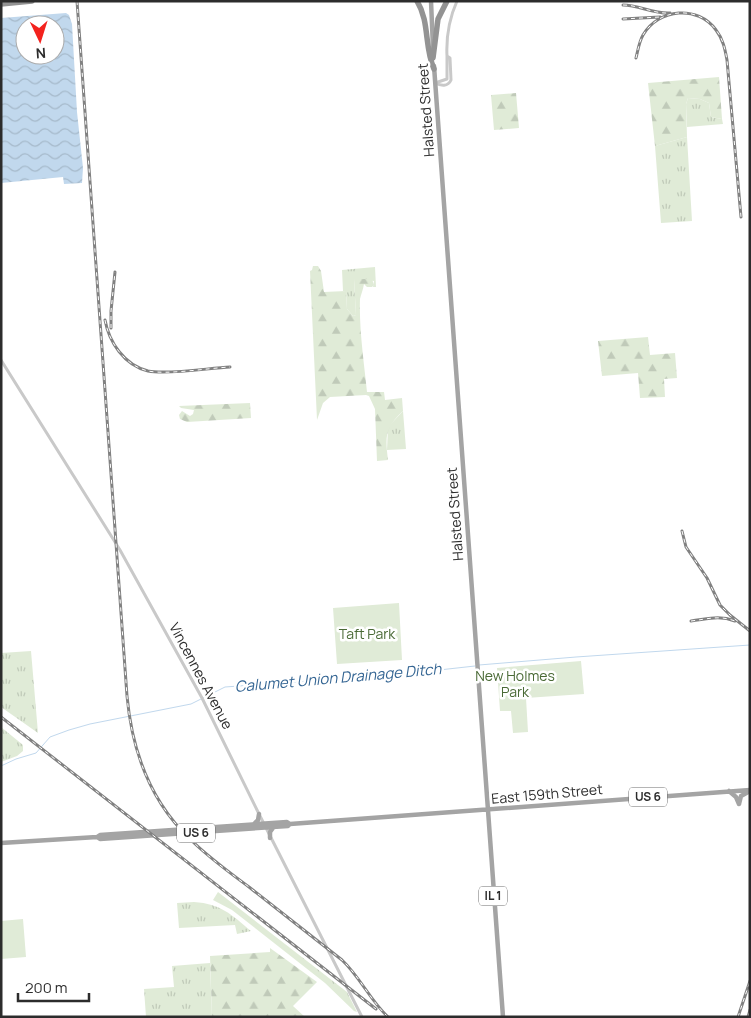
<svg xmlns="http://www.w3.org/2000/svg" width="751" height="1018" viewBox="0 0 751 1018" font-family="Manrope,sans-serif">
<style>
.grass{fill:url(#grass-tufts)}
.forest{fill:url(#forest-firs)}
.park{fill:#e0ebd7}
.water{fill:url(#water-waves);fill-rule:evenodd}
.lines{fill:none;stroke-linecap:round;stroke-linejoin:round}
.stream{stroke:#c1d8ed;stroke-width:1}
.minor{stroke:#c9c9c9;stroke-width:3}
.major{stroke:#a4a4a4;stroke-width:4.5}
.highway{stroke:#939393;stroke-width:5.5}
.rail-casing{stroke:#818181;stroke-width:3}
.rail{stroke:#fff;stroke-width:1;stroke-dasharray:4;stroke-linecap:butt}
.labels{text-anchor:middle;stroke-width:5;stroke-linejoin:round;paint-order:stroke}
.shield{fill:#fff;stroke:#6b6b6b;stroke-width:1}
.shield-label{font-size:12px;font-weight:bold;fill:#2c2c2c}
.street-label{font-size:14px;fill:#2c2c2c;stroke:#fff}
.park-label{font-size:14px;fill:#4a6a36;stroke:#fff}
.water-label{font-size:15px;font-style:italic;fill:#346593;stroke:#fff}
</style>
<defs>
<pattern id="grass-tufts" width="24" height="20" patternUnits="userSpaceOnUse" patternTransform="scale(1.25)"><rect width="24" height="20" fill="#e0ebd7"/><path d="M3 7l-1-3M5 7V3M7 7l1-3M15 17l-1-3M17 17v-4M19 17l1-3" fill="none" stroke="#c0cab9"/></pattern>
<pattern id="forest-firs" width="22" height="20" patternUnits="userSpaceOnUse" patternTransform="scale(1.25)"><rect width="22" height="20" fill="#e0ebd7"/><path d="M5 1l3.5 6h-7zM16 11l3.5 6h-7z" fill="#c0cab9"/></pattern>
<pattern id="water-waves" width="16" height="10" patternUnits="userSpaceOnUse" patternTransform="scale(1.25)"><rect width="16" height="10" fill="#c1d8ed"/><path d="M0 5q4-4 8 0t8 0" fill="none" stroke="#a6bacb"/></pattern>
</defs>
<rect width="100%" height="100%" fill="#fff"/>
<path class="grass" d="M688,98L700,99L709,103L711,117L722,119L723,124L687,127L686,104Z
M687,137L692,221L661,223L655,146Z
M375,267L376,287H373L374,281L354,279L356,315L353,316L347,309L346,291H343L342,270Z
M403,411L406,449L387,450L388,427Z
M31,651L38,733L1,707V653Z
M1,727L23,745V751L17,756L1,762Z
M218,892L347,992L357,1012L354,1011L325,983L232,910L213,900Z
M194,902C221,904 231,914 251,931L237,934L235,925L179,928L177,903Z
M210,963L212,1017H146L144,989L174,987L172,966Z"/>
<path class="forest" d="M719,77L722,119L711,117L709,103L700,99L688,98L686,104L687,137L655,146L648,83Z
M516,93L519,128L494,130L491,95Z
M313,266H318L321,271L324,292L346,291L347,309L353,316L356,315L354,279H372L374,285L372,287H367L364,284C363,290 361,294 360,299C359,330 364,362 367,392H384L385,400L402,398L403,411C385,428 385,436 388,460L377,461L375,409L369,396L366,395L330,397L323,403L317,420L310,271L312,270Z
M648,337L650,355L675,353L677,378L664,379L665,397L640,398L638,373L602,376L598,341Z
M250,403L251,418L187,422L180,419L179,415L182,411L190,416L193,414L194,410L181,408L179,406Z
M270,948L317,982L293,1006L305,1017H212L210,956L270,952Z"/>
<path class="park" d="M399,603L402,660L337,664L333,608Z
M581,661L584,694L526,698L528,732L513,733L511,711H500L497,668Z
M23,919L26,957L1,959V921Z"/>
<path class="water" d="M66,13L69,15L72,24L77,112L83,168L82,183L64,184L63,177L1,183V18ZM25,25H55V55H25Z"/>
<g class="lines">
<path class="stream" d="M479,665L576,657L750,645
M1,766L16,759L36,753L50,737L69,730L90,724L191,704L225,687L364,677H398L412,673L475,666"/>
<path class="minor" d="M435,83C441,86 448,87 451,80L450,58L447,56C446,36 449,19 457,1
M435,83L447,79V56
M1,360L120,550L202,698L259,814L362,1017"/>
<path class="major" d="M431,1L433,48
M434,66L503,1017
M729,791L736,797L739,804
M739,804L741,796L750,791
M254,824L258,820L259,814
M97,837L100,839L288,826L290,824L750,790
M270,838V832L273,828
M1,843L97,837L100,835L287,822L290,824"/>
<path class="highway" d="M417,1C430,22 424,47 434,69
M1,4L32,1
M433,58L438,19L447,1"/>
<g class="rail-casing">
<path id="rail" d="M77,1L127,696C132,751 150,801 190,839C208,857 229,872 249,887C280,911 311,936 342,960C360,977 370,1000 388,1017
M623,5C639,5 653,14 670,13
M623,19L660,17
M636,58C638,50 639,42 643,35C659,8 698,5 716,30C723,39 725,49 727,60L741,217
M105,320C109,342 124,365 148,371C168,375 209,368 230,367
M111,328V311L115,272
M682,531L686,547L707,578L720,605L730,615L750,631
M691,621C708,619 719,615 735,621
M1,717L376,1009
M738,1017L750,981
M748,1017L750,1010"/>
</g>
<use href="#rail" class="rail"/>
</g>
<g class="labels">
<g class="shield">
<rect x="629" y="787.5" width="38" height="19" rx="4"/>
<rect x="177" y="823.5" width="38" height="19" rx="4"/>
<rect x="479" y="886.5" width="28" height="19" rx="4"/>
</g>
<g class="shield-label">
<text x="648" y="801">US 6</text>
<text x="196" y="837">US 6</text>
<text x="493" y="900">IL 1</text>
</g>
<g class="street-label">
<text transform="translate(426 110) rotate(-94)" y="5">Halsted Street</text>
<text transform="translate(455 514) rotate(-94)" y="5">Halsted Street</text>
<text transform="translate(201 676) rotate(62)" y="5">Vincennes Avenue</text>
<text transform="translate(547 794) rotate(-5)" y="5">East 159th Street</text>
</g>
<g class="park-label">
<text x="367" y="639">Taft Park</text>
<text x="515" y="681">New Holmes<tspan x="515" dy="16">Park</tspan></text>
</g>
<g class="water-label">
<text transform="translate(338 678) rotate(-5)" y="5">Calumet Union Drainage Ditch</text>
</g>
</g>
<rect width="751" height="1018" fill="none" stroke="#2c2c2c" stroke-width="5"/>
<g transform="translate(40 40) rotate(176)"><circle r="24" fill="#ffffff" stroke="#ababab"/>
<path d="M0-4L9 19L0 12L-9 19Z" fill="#f3221e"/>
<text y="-8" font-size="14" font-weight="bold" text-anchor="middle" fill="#2c2c2c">N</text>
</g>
<path d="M18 993v8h71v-8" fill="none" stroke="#2c2c2c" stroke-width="2.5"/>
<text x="25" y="993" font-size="15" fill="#2c2c2c" stroke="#ffffff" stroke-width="4" paint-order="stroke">200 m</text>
</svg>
